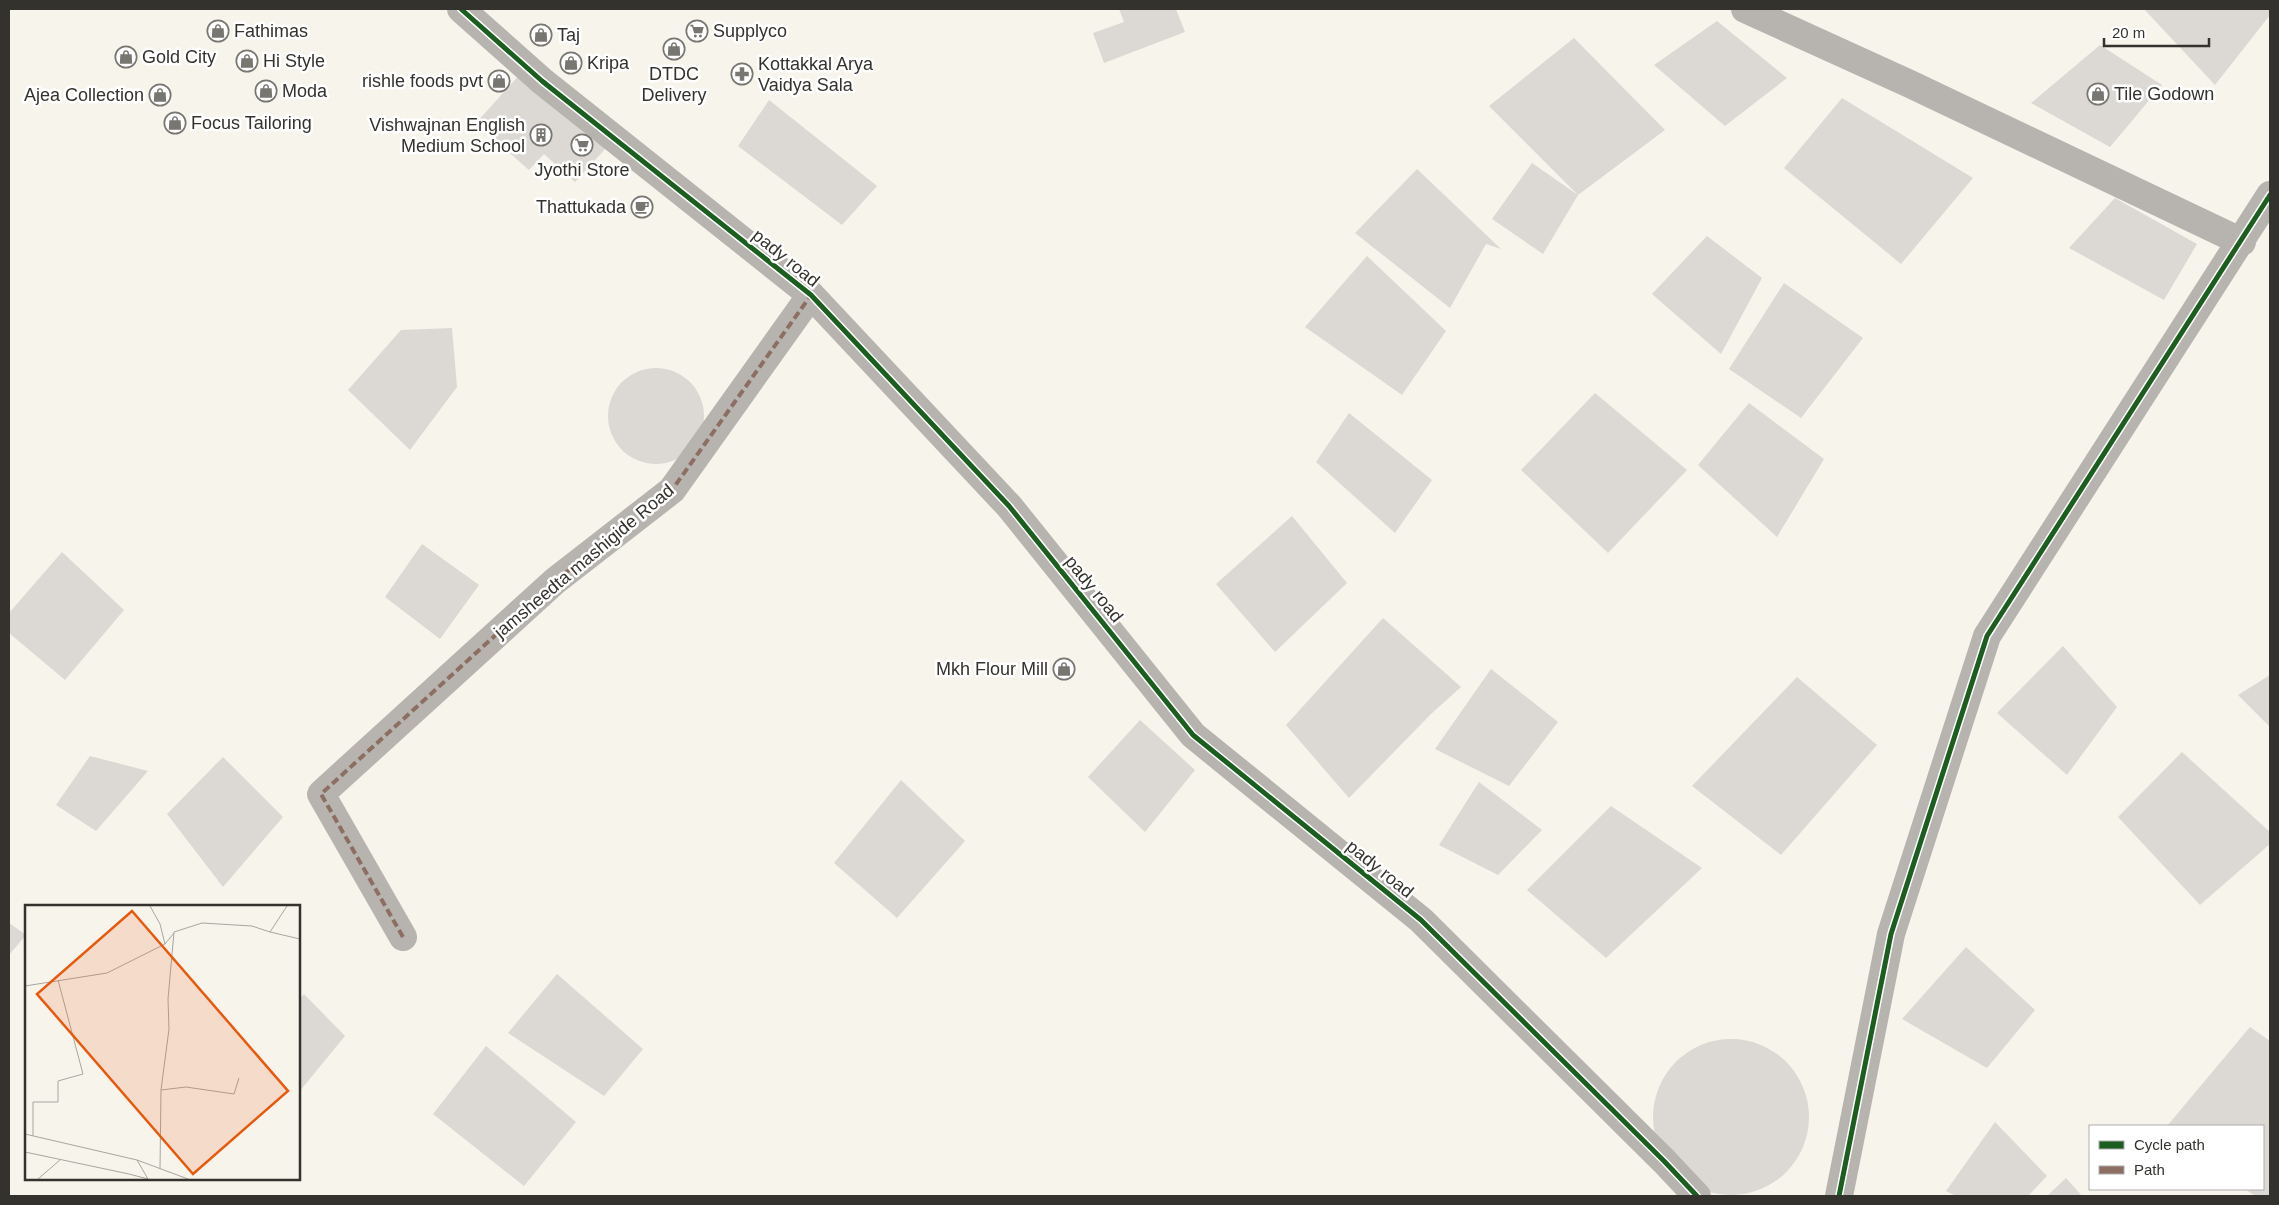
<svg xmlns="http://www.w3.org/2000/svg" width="2279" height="1205" viewBox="0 0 2279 1205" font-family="Helvetica,sans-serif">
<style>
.building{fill:#dcd8d3}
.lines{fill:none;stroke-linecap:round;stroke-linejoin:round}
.street{stroke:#b7b4b0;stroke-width:28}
.quiet{stroke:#8d6e63;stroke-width:4;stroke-dasharray:8 4;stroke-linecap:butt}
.cycleway-casing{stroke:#fff;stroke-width:8}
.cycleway{stroke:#1b5e20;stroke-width:5}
.labels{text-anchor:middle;stroke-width:5;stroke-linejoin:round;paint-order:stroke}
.poi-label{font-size:18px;fill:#34322d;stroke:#fff;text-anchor:start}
.street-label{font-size:18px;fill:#34322d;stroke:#fff}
.inset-road{fill:none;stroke:#a9a6a0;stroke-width:1}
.view{fill:#e8590c;fill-opacity:0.15;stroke:#e8590c;stroke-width:2.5}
.inset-edge{fill:none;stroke:#34322d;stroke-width:2.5}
</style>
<rect width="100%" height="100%" fill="#f7f4ec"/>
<path class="building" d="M1119,9H1176L1185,32L1104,63L1093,33L1124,22Z
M2144,9H2270V15L2215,85Z
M1717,21L1787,78L1725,126L1654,65Z
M1574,38L1665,130L1578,195L1489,106Z
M2100,45L2162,85L2110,147L2031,103Z
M521,73L606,148L575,182L544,154L529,170L476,123Z
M1842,98L1973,178L1901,264L1784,168Z
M769,100L877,186L842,225L738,146Z
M1532,163L1578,195L1543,254L1492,219Z
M1417,169L1501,249L1486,244L1450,308L1355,233Z
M2115,198L2197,244L2164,300L2069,248Z
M1707,236L1762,278L1721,354L1652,294Z
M1367,256L1446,331L1402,395L1305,327Z
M1784,283L1863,338L1801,418L1729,369Z
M452,328L457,387L410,450L348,390L401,330Z
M608 416a48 48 0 1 1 96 0a48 48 0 1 1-96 0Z
M1595,393L1687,470L1608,553L1521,470Z
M1749,403L1824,459L1777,537L1698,465Z
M1349,413L1432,480L1395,533L1316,462Z
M1292,516L1347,583L1275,652L1216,584Z
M422,544L479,585L440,639L385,597Z
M62,552L124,610L65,680L9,633V613Z
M1383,618L1461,687L1431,714L1349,798L1286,725Z
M2063,646L2117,707L2067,775L1997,713Z
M1491,669L1558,722L1509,786L1435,749Z
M2270,675V727L2238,695Z
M1797,677L1877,745L1781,855L1692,786Z
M1140,720L1195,770L1145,832L1088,777Z
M2182,752L2270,832V844L2200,905L2118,817Z
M90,756L148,771L96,831L56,805Z
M223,757L283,817L223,887L167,814Z
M901,780L965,841L897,918L834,863Z
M1479,782L1542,830L1498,875L1439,845Z
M1611,806L1702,868L1606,958L1527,890Z
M9,923L26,935L9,955Z
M1966,947L2035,1010L1987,1068L1902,1019Z
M557,974L643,1049L604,1096L508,1033Z
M304,994L345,1036L299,1092V999Z
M2250,1027L2270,1041V1196H2255L2245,1189H2263V1126H2167Z
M1653 1117a78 78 0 1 1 156 0a78 78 0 1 1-156 0Z
M486,1046L576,1122L524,1186L433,1114Z
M1995,1122L2047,1176L2028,1196H1956L1946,1191Z
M2066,1178L2082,1196H2047Z"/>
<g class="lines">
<path class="street" d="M461,9L542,81L811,295L1009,506L1193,735L1421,920L1664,1161L1697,1196
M1745,9L1910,84L2242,242
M403,937L321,794L555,581L672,490L811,295
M1839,1196L1891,934L1987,636L2270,195"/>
<path class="quiet" d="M403,937L321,794L555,581L672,490L811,295"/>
<g class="cycleway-casing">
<path id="cycleway" d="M461,9L542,81L811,295L1009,506L1193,735L1421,920L1664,1161L1697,1196
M1839,1196L1891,934L1987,636L2270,195"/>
</g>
<use href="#cycleway" class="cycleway"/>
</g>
<defs>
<g id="shop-ring" transform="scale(1.125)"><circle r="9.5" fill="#fff" stroke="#787670" stroke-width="1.5"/><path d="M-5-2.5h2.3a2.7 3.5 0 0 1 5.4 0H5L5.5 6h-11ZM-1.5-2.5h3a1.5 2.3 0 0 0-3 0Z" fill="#787670"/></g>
<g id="supermarket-ring" transform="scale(1.125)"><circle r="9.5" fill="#fff" stroke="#787670" stroke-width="1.5"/><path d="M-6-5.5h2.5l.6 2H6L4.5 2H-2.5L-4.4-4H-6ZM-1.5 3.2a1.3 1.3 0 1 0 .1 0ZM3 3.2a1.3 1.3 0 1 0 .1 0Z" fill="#787670"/></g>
<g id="pharmacy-ring" transform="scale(1.125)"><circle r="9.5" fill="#fff" stroke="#787670" stroke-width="1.5"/><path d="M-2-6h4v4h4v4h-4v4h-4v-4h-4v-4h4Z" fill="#787670"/></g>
<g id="building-ring" transform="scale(1.125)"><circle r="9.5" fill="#fff" stroke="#787670" stroke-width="1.5"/><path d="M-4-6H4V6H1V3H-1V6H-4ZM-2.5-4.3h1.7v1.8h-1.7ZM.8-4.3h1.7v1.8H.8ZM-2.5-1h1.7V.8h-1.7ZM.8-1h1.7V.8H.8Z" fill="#787670"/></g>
<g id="cafe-ring" transform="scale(1.125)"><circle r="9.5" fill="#fff" stroke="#787670" stroke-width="1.5"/><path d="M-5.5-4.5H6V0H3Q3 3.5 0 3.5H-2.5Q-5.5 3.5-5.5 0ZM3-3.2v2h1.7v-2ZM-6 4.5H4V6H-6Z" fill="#787670"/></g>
</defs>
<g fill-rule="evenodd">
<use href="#shop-ring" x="218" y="31"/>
<use href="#supermarket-ring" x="697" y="31"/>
<use href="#shop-ring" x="541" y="35"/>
<use href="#shop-ring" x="674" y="49"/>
<use href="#shop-ring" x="126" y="57"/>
<use href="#shop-ring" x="247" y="61"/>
<use href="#shop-ring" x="571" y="63"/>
<use href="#pharmacy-ring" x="742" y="74"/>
<use href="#shop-ring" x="499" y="81"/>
<use href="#shop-ring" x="266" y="91"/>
<use href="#shop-ring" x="2098" y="94"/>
<use href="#shop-ring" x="160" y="95"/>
<use href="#shop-ring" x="175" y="123"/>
<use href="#building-ring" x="541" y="135"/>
<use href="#supermarket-ring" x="582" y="145"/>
<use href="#cafe-ring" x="642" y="207"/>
<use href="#shop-ring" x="1064" y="669"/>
</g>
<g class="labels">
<g class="poi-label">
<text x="234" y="37">Fathimas</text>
<text x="713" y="37">Supplyco</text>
<text x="557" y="41">Taj</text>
<text x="142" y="63">Gold City</text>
<text x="263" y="67">Hi Style</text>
<text x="587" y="69">Kripa</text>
<text x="758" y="70">Kottakkal Arya<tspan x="758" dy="21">Vaidya Sala</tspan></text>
<text x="674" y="80" text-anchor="middle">DTDC<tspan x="674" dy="21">Delivery</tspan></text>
<text x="483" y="87" text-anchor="end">rishle foods pvt</text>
<text x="282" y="97">Moda</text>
<text x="2114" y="100">Tile Godown</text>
<text x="144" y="101" text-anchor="end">Ajea Collection</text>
<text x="191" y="129">Focus Tailoring</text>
<text x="525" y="131" text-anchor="end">Vishwajnan English<tspan x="525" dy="21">Medium School</tspan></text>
<text x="582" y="176" text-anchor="middle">Jyothi Store</text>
<text x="626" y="213" text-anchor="end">Thattukada</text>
<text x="1048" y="675" text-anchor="end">Mkh Flour Mill</text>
</g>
<g class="street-label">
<text transform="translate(786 258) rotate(39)" y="6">pady road</text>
<text transform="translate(584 561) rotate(-40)" y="6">jamsheedta mashigide Road</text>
<text transform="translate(1094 589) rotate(51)" y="6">pady road</text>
<text transform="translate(1380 869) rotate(39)" y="6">pady road</text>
</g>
</g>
<g transform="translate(25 905)">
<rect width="275" height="275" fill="#f7f4ec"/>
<path class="inset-road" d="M125,1L135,19L140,39L149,28M245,27L275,34M0,81L82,68L140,39M136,185L161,182L209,189L214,173M0,229L112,255M8,231V197H33V176L58,169L33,75M0,247L104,269M112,255L163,274M112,255L123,274M135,264L136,185L144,124L143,94L149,27L177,18L227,21L245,27L262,1M104,269L123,274M13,274L35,255"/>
<path class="view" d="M107,6L263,186L168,269L12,89Z"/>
<rect width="275" height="275" class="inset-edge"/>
</g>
<rect width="2279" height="1205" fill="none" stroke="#34322d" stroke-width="20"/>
<rect x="2089" y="1125" width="175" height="65" fill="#ffffff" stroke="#aeadab"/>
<rect x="2099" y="1141" width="25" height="8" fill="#1b5e20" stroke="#aeadab"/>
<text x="2134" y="1150" font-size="15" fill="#34322d">Cycle path</text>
<rect x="2099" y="1166" width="25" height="8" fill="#8d6e63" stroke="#aeadab"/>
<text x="2134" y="1175" font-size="15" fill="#34322d">Path</text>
<path d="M2104 38v8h105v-8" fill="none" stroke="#34322d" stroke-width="2.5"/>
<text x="2112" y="38" font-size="15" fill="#34322d" stroke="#ffffff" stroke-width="4" paint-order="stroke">20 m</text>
</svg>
